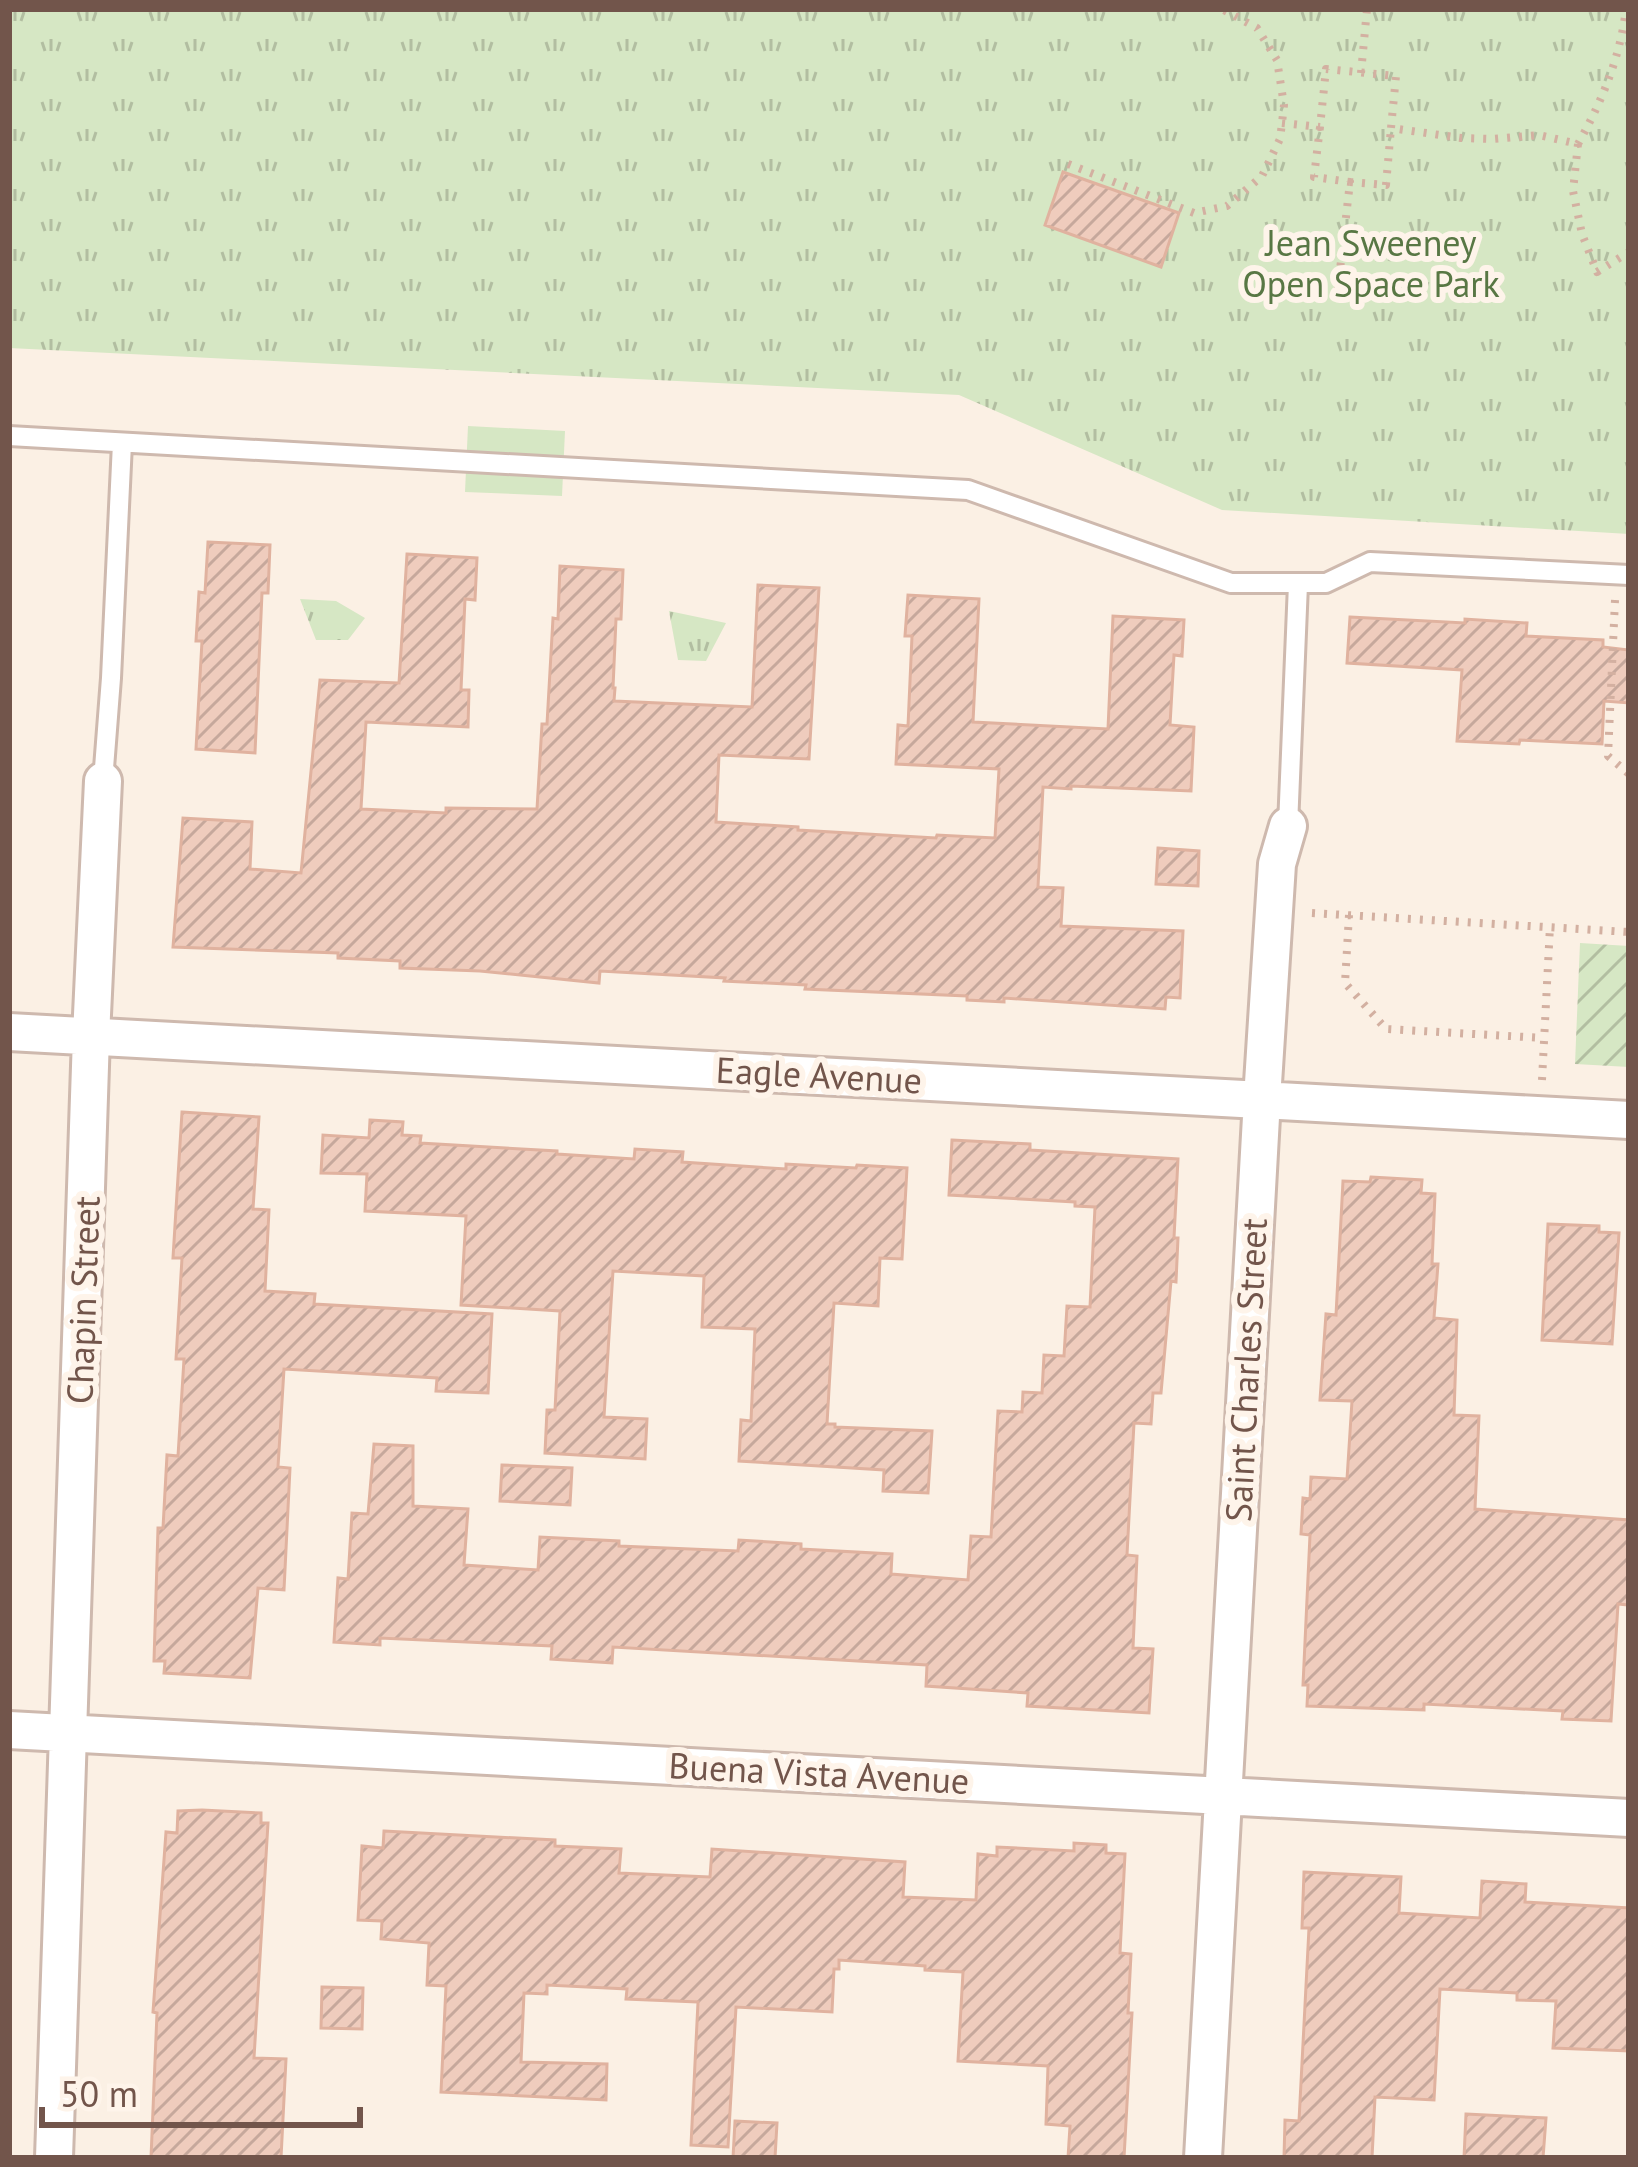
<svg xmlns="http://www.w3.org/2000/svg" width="1638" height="2167" viewBox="0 0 1638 2167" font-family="'PT Sans',sans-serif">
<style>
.park{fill:url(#park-tufts)}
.garden{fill:url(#garden-furrows)}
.pitch{fill:#d6e7c4}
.building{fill:url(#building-hatch);stroke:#e0b29f;stroke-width:3}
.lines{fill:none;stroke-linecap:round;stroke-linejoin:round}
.lane-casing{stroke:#ceb9ae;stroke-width:24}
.street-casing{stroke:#ceb9ae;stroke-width:42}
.path{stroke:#d3b0a1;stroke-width:8;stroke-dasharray:3 9;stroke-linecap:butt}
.lane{stroke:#fff;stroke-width:18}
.street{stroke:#fff;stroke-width:36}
.labels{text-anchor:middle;stroke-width:12;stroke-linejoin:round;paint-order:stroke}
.park-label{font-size:36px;fill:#587744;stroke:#fef4ea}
.street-label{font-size:36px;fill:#72554b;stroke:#fef4ea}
</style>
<defs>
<pattern id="park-tufts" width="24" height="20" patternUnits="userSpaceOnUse" patternTransform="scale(3)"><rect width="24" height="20" fill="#d6e7c4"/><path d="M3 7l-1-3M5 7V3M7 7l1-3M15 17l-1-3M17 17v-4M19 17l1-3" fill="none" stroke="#b2bea1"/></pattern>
<pattern id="garden-furrows" width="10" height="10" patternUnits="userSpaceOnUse" patternTransform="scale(3)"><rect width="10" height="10" fill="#d6e7c4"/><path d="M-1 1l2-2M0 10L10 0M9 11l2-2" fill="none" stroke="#b2bea1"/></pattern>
<pattern id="building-hatch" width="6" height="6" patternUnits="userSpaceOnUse" patternTransform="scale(3)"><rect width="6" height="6" fill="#efccbd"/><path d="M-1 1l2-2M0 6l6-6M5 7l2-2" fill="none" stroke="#c6a89c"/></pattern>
</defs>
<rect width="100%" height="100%" fill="#fbf0e4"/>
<path class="park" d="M9,9H1629V534L1222,510L959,395L9,348Z
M300,599L336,601L365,618L348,640H316Z
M669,611L726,623L706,661L678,660Z"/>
<path class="garden" d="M1580,943L1629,946V1067L1575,1064Z"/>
<path class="pitch" d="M468,426L565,431L562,496L465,492Z"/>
<path class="building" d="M1063,172L1179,213L1161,267L1045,225Z
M208,542L270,545L268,593H262L255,753L196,749L202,641H196L199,592L205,593Z
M407,554L477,558L475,600L465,599L461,690H469L468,727L366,722L361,809L446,813V808L537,809L542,724H547L553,618L558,619L560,566L623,570L621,619H616L613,688H615L614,701L752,707L758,585L819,588L809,759L719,755L716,822L798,827V830L936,838L937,835L995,838L999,769L896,764L898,725L908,726L912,636H905L908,595L979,599L973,722L1108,729L1113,616L1184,620L1182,656L1174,655L1170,725L1194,727L1191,791L1071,786V789L1043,787L1038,887L1063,888L1061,926L1183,931L1180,998L1166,997L1165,1009L1004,998V1002L967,1000V996L805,989L806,985L724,981L725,978L600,971L599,983L480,971L400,968V961L338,958V953L173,947L183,818L252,822L250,869L301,873L320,680L399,683Z
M1350,617L1465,623V619L1527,623L1526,636L1603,640V647L1629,650V703L1604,701L1602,744L1520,740L1519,744L1457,741L1462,670L1347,663Z
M1158,848L1199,851L1198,886L1156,884Z
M182,1112L259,1117L253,1209L269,1210L265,1291L315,1294L314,1304L492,1314L488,1393L436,1391L437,1378L284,1369L278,1467L290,1468L284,1590L258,1588L250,1678L164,1673L165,1661H154L158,1528H163L167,1455L178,1456L184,1359H176L182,1258H173Z
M370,1120L403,1122L402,1135L421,1136L420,1143L557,1151V1154L634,1159L635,1149L683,1152L682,1162L786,1169V1164L856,1168L857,1165L907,1168L902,1259L880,1258L878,1306L834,1303L827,1424H835V1427L932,1431L928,1493L883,1491L884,1470L739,1461L741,1420L751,1421L755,1329L702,1327L704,1276L613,1271L604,1417L647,1419L645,1459L545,1453L547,1410H555L560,1311L461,1305L466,1216L365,1211L367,1174L321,1173L323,1135L369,1138Z
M952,1140L1030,1144V1150L1178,1159L1174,1238H1178L1176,1282L1171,1281L1161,1393H1153L1151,1424L1134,1423L1127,1555L1137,1556L1133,1648L1153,1649L1149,1713L1027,1706L1028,1693L926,1686L927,1665L613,1647L612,1663L551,1659L552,1646L380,1638V1645L334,1642L338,1578L348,1579L352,1513L368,1514L374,1444L413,1446V1506L468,1509L464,1565L538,1570L540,1537L619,1541V1546L738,1551L739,1540L801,1544V1549L892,1554L891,1574L968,1580L971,1536L991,1537L998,1411L1022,1412L1023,1392L1042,1393L1044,1355L1064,1356L1067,1306L1090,1307L1095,1207L1075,1206V1202L949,1195Z
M1371,1177L1422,1180L1421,1193L1435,1194L1432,1264H1438L1434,1318L1457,1320L1454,1415L1479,1416L1475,1509L1629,1520V1605L1618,1604L1611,1721L1562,1719L1563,1711L1424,1704V1710L1307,1706L1308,1685H1303L1310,1535L1301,1534L1303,1498L1310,1499L1311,1477L1347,1479L1352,1401L1320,1400L1326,1314L1336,1315L1343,1181L1370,1182Z
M1548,1224L1599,1226V1232L1619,1233L1612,1344L1542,1340Z
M502,1465L572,1468L570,1505L500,1501Z
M202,1810L261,1813V1823H268L254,2058L286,2059L281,2158H151L157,2013L153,2012L166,1832L177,1833L178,1811Z
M384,1831L555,1840V1846L621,1849L619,1873L710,1877L712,1849L905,1862L903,1897L976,1900L978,1854L997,1856V1847L1074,1851V1843L1106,1845V1853L1125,1854L1120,1953L1131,1954L1128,2013H1132L1124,2158H1068L1070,2126L1046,2124L1048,2066L958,2061L963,1972L925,1970V1966L839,1960V1969H834L832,2012L736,2007L728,2147L691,2145L698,2002L626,1999L627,1989L547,1985V1994L524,1993L521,2062L607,2064L606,2100L441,2092L446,1986L427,1985L429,1943L381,1939L382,1921L358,1920L362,1846L383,1848Z
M1304,1872L1401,1877L1399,1913L1480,1918L1482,1881L1526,1884L1525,1902L1629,1908V2051L1553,2048L1556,2001L1517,2000V1993L1440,1989L1434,2100L1375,2097L1372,2158H1284L1285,2120L1299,2121L1309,1928H1302Z
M322,1987L363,1988L362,2029L321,2028Z
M1466,2114L1546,2118L1543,2158H1464Z
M735,2121L777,2123L775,2158H733Z"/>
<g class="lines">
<g class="lane-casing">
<path id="lane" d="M9,436L968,490L1231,583H1326L1370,562L1629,575
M103,781L111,678L122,443
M1288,826L1298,584"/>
</g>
<g class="street-casing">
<path id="street" d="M9,1032L1629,1120
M9,1730L1629,1818
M54,2158L91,1036L103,781
M1203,2158L1262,1099L1277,864L1288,826"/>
</g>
<path class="path" d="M1361,73L1367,9
M1282,123L1320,127L1326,69L1396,76L1391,128L1461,138L1493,139L1539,135L1578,144C1602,101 1620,58 1626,9
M1320,127L1314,177L1350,182L1337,296
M1578,144L1573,191L1582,234L1597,272L1629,252
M1068,164L1194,213L1227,206L1262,176L1280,139L1282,123L1284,105L1277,60L1257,28L1222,9
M1350,182L1386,185L1391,128
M1615,600L1608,756L1629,774
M1312,913L1629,932
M1349,915L1345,983L1386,1029L1544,1038
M1542,1080L1550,926"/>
<use href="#lane" class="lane"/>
<use href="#street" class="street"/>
</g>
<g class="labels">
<g class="park-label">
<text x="1371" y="256">Jean Sweeney<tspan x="1371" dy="41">Open Space Park</tspan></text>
</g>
<g class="street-label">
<text transform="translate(819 1075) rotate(3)" y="13">Eagle Avenue</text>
<text transform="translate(83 1300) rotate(-88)" y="13">Chapin Street</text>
<text transform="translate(1246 1370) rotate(-87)" y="13">Saint Charles Street</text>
<text transform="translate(819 1773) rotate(3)" y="13">Buena Vista Avenue</text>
</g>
</g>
<rect width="1638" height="2167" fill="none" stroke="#72554b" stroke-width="24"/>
<path d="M42 2107v18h318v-18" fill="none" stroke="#72554b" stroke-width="6"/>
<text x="60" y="2107" font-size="36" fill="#72554b" stroke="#fef4ea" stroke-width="9" paint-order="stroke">50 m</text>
</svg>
